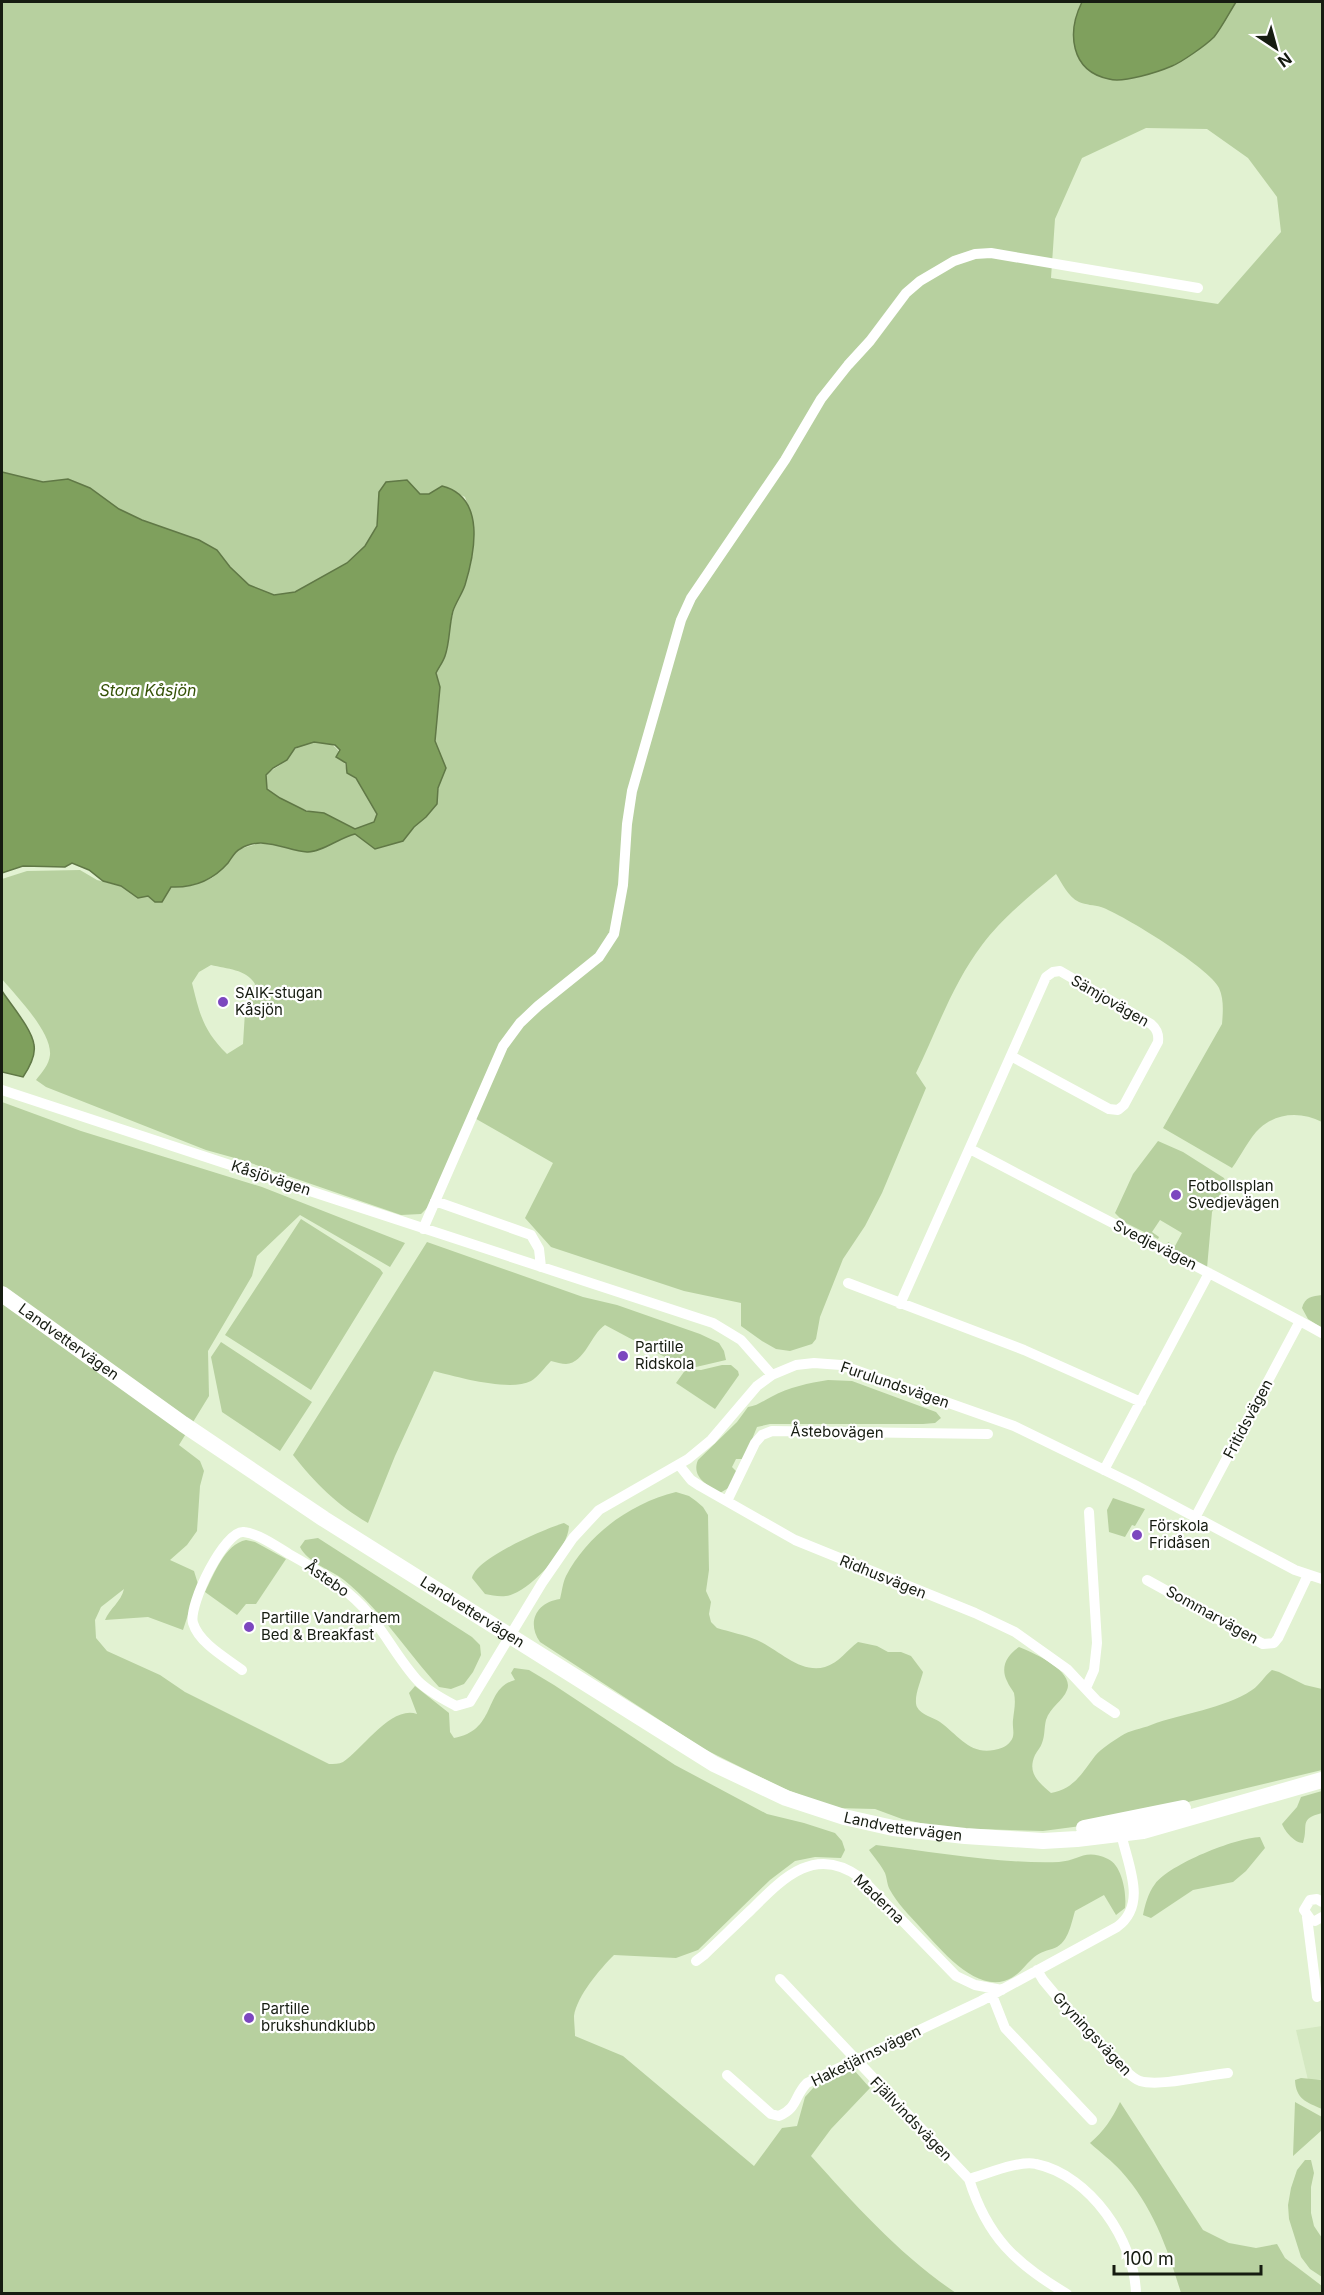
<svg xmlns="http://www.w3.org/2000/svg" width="1324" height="2295" viewBox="0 0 1324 2295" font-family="Inter,sans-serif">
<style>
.built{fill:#d4e8c1}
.green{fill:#b7d09f;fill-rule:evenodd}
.water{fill:#7fa05d;stroke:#607846;stroke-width:1.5;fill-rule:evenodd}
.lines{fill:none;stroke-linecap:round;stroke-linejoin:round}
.street{stroke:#fff;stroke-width:10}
.secondary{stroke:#fff;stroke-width:16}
.poi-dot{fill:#7c47bf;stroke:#fff;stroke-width:2}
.labels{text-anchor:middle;stroke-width:4.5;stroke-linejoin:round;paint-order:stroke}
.poi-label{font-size:15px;fill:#161c11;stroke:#fff;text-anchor:start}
.street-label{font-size:15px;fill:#161c11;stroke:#fff}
.water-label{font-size:16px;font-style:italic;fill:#355206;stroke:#fff}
</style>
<rect width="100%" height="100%" fill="#e2f2d2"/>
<path class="built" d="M1322,2026V2079L1308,2080L1296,2030Z"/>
<path class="green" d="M2,2H1082L1078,10L1124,79L1174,65L1213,37L1236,2H1322V1122C1302,1112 1278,1112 1260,1128C1249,1138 1241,1156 1232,1168L1163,1128L1222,1024C1223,1012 1224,999 1219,988C1211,969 1122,914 1101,907C1094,905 1086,905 1079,902C1068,897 1062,883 1056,874C1031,895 1001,919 982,945C953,983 937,1030 916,1073L926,1088L882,1193L865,1226L843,1259L820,1317L816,1339L812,1344L790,1351L776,1349L762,1341L741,1326V1303L684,1291L551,1247L525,1218L553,1163L471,1116L428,1207L421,1214L401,1215L242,1160L206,1150L46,1087L36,1080C42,1072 49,1065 50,1055C52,1032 16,996 2,979V879L27,871L80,870L97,880L121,886L138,898L171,887L193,885L212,878L239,849L257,844L274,843L310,852L343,837L342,824C328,812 320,815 306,810C292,806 278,797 267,789L266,775C272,769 279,767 285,761C290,757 292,750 297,748C325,733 342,744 347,773L356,778L377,814L374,822L403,841L414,826L426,817L437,804L438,789L445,768L435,741L440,687L436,673C450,649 447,634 454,610C456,603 460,596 463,589C476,557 477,529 465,497L442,486L429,494L379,492L377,526L365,546L347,563L295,592L274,595L249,585L230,567L217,550L199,540L142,520L119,509L90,488L68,479L43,482L2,472ZM1146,128L1207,129L1248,158L1277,197L1281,232L1218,304L1051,278L1055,219L1082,158ZM211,965C227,969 246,969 255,984L245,1012L243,1044L227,1054C203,1030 200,1015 192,983L199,972Z
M2,1102L81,1131L262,1187L405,1243L390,1267L300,1215L257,1256L252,1276L208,1351L209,1396L179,1445L200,1461L204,1471L200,1486L197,1531L187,1545L170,1560L194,1571L198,1584L183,1630L148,1617L105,1620C110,1608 121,1602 124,1589L101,1607L95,1620L96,1638L107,1651L160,1675L185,1692L329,1764C334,1764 339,1764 343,1762C363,1749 391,1705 417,1714L409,1693L415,1686L449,1713L450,1732L454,1738C498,1730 483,1688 515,1680L511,1673L514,1668L529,1670L554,1685L675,1765L767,1814L804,1823L835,1833L842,1841L845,1850L841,1858L815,1857L795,1861L770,1880L698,1950L676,1958L614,1955C600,1969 577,1996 574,2016C574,2022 575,2030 575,2036L623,2056L754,2166L782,2128L797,2126L805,2097L814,2087L854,2070L870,2088L831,2129L811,2156C855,2205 901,2256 956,2293H2Z
M1158,1141L1183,1152L1224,1178L1226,1183L1212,1212L1207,1268L1167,1245L1168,1242L1175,1246L1182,1233L1160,1220L1152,1232L1159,1237L1158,1239L1124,1222L1115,1213L1133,1174Z
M301,1219L380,1269L383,1273L311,1390L225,1335Z
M427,1242L583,1297L617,1305L700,1334L719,1343L724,1351L726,1360L696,1367L678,1364L605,1325C591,1334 585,1363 566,1364C562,1364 556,1362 551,1361C545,1367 538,1377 531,1381C510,1392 457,1377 434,1371L395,1456L368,1523C336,1504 316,1484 293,1455Z
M1322,1295V1328L1308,1319L1302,1308C1305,1297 1312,1296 1322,1295Z
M221,1342L312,1402L280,1451L222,1412L211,1357Z
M722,1365H731L738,1371L739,1375L715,1409L676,1383L686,1369L701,1370Z
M828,1380L852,1381L936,1412L941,1418L935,1423L923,1424H770L757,1427L744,1459H736L732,1467L737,1472L730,1487L720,1493C707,1485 691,1477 698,1460L737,1422L748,1407C757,1406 763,1401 771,1397C789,1387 809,1383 828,1380Z
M676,1492L689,1496L696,1501L703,1507L708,1515L709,1570L706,1591L711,1602L709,1614L711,1622L717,1628C730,1632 745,1635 757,1640C778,1649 800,1674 825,1667C839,1663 847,1650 858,1642L877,1646L888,1652H901L911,1656L923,1672C921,1681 913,1698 917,1707C921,1715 933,1717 940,1722C958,1735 970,1755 994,1750C1000,1749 1006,1747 1010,1742C1016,1735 1012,1729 1013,1720C1014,1711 1016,1703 1014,1693C1012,1689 1009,1686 1007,1681C1000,1667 1007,1655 1019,1647C1032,1652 1075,1671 1067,1690C1063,1701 1050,1707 1046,1720C1044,1728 1045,1736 1042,1743C1041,1747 1037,1751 1035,1755C1027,1773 1038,1782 1051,1793C1074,1789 1082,1773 1095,1756C1102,1748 1112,1742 1121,1736C1130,1730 1141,1729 1151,1725C1182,1713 1224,1709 1252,1690C1260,1685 1264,1676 1272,1670L1279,1672L1305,1685L1322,1689V1770L1096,1824L1043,1831L943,1828L902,1819L875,1809L834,1808L785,1789L704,1749L540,1642C526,1622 537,1602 560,1599C562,1591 563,1582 566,1576C588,1534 631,1503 676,1492Z
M1113,1498L1145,1509L1135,1526L1132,1525L1125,1537L1109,1532L1107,1510Z
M564,1523L569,1526C568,1549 534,1586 513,1594C505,1598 494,1596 485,1594L472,1578C476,1558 544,1529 564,1523Z
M318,1538L472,1637L480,1645L481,1655L473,1672L464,1684L451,1689L439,1687C407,1652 381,1610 344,1580C330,1569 308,1563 300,1547L305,1540Z
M246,1540L255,1542L286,1559L256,1604H246L237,1615L205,1592C214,1574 225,1544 246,1540Z
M1322,1791V1813C1298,1819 1309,1825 1303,1843C1295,1843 1285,1832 1282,1824L1297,1807L1301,1797Z
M1260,1837L1265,1848L1246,1871L1233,1882L1193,1890L1151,1918L1143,1915C1145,1905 1148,1893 1155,1884C1170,1864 1235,1838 1260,1837Z
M876,1845C936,1852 998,1864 1059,1862C1079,1861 1084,1848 1108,1859C1122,1865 1127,1894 1125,1908L1116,1915L1104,1895L1075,1911C1071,1924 1068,1945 1052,1949C1045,1951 1038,1953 1032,1959C1023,1967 1018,1977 1004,1981C972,1990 938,1946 919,1926C909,1915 897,1903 890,1890C887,1885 887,1878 885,1873C881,1865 874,1857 869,1850Z
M1301,2078L1322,2080V2109C1306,2102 1296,2099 1295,2080Z
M1120,2102L1203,2230L1229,2243L1256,2248L1277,2244L1285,2258L1322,2286V2293H1181C1168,2250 1153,2206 1121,2171C1112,2161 1100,2152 1090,2143C1104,2131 1112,2119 1120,2102Z
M1295,2102L1322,2117V2130L1293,2156Z
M1305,2160H1311L1314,2173L1311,2187V2213L1314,2226L1322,2238V2277L1310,2269L1301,2257L1289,2219L1288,2205L1291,2188L1297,2170Z"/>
<path class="water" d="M1082,2H1236C1229,13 1222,27 1214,37C1206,45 1182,62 1172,66C1158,72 1124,83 1109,79C1070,71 1067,32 1082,2Z
M2,472L43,482L68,479L90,488L119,509L142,520L199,540L217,550L230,567L249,585L274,595L295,592L347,563L365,546L377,526L379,492L386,482L407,480L420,494H429L442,486C486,497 475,552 465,585C462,594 456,602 453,611C449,625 450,642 445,656C443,662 439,667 436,673L440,687L435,741L446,768L438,788L437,804L426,817L414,827L403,841L375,849L355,834C341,837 320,853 307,852C285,850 262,835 240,849C235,851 231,859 228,863C213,880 193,888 171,887L162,902H155L148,896L138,898L121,886L103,881L89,870L72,863L65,867L23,866L2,873ZM314,742L335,745L340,750L336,757L346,763L347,773L356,778L377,814L374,822L355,829L324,813L306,811L280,798L267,789L266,775L273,768L287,760L295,748Z
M2,991C11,1005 32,1029 34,1045C36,1056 29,1068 23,1077L2,1072Z"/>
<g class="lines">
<path class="street" d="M2,1090C239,1167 476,1247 713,1323L741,1340L772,1375
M970,1149C1088,1211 1206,1270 1322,1333
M435,1201L531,1235L539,1249L541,1267
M423,1229L503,1046L520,1023L538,1006L599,957L614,934L623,885L627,824L632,791L681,620L691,598L785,460L821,399L848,365L870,341L906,293L920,281L954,261L975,254L991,253L1198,288
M848,1283L1024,1350L1141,1402
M900,1304L1046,977L1053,972L1060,971L1151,1024C1157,1029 1159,1034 1158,1042L1124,1105L1118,1110L1109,1109L1011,1056
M679,1465L691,1480L700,1486L795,1540L975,1613L1015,1632L1067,1669L1097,1701L1115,1713
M1104,1470L1209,1273
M727,1501L755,1443L762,1435L772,1431L988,1434
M1196,1516L1300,1321
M1147,1580L1263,1644L1274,1643L1278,1638L1308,1575
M242,1670C226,1658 199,1643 193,1623C188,1605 225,1529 244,1532C259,1534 276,1546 289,1554C316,1569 342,1585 363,1607C384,1630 397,1658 418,1681C429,1692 443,1699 456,1706L470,1702L542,1583L573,1538L599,1510L688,1459L711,1440L757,1386L772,1375L796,1365L814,1363L841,1365L1014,1426L1133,1484L1295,1570L1322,1579
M1086,1688L1094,1670L1097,1643L1089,1512
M1322,1902L1317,1899L1310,1900L1304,1910L1311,1920L1315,1921L1322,1917
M1307,1917L1317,1997
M696,1961L704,1955C720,1940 735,1925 751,1910C783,1878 815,1844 861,1878L956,1976L975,1985L1002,1990
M1037,1970L1043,1980C1057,1997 1125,2077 1140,2081C1160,2087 1206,2075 1228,2073
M780,1979L969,2179C987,2237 1016,2264 1067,2294
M992,1995L1005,2028L1092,2120
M727,2075L771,2114L779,2116C798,2108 794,2096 807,2083L981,2001L1117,1927C1150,1903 1125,1860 1120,1828
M969,2179C987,2174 1019,2160 1036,2164C1090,2175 1135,2241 1136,2294"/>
<g class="secondary">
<path id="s1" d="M2,1294L183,1424L324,1519L714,1764L786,1798L844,1817L893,1828L965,1836L1043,1841L1077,1839L1143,1831L1322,1780"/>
<path d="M1084,1828L1183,1808"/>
</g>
</g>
<g class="poi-dot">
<circle cx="223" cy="1002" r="6"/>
<circle cx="1176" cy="1195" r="6"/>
<circle cx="623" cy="1356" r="6"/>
<circle cx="1137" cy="1535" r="6"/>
<circle cx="249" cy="1627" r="6"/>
<circle cx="249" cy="2018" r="6"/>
</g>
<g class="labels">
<g class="poi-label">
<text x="235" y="998">SAIK-stugan<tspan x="235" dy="17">Kåsjön</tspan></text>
<text x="1188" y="1191">Fotbollsplan<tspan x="1188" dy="17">Svedjevägen</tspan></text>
<text x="635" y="1352">Partille<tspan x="635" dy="17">Ridskola</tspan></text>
<text x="1149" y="1531">Förskola<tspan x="1149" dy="17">Fridåsen</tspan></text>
<text x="261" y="1623">Partille Vandrarhem<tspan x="261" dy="17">Bed &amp; Breakfast</tspan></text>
<text x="261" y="2014">Partille<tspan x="261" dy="17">brukshundklubb</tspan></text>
</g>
<g class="street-label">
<text transform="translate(1110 1001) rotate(30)" y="5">Sämjovägen</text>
<text transform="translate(271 1178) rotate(18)" y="5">Kåsjövägen</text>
<text transform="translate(1155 1245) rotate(27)" y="5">Svedjevägen</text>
<text dy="5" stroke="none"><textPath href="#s1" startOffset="82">Landvettervägen</textPath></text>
<text transform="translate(895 1385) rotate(19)" y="5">Furulundsvägen</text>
<text transform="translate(1248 1419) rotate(-62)" y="5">Fritidsvägen</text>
<text transform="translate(837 1432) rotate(1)" y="5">Åstebovägen</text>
<text transform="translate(883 1577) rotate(22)" y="5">Ridhusvägen</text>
<text transform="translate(327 1579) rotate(35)" y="5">Åstebo</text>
<text dy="5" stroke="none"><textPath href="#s1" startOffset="568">Landvettervägen</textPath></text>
<text transform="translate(1212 1615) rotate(29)" y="5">Sommarvägen</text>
<text dy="5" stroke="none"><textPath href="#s1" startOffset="1054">Landvettervägen</textPath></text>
<text transform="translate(879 1899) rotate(44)" y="5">Maderna</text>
<text transform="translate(1092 2034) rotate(47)" y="5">Gryningsvägen</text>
<text transform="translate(866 2056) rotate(-26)" y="5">Haketjärnsvägen</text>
<text transform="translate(911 2119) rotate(46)" y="5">Fjällvindsvägen</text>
</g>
<g class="water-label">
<text x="148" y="696">Stora Kåsjön</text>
</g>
</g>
<rect width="1324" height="2295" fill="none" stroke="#161c11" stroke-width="6"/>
<g transform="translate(1276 48) rotate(144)" stroke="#ffffff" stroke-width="4.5" paint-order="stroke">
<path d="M0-4.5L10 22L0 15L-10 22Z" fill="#161c11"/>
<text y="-9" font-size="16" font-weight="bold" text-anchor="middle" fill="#161c11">N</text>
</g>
<path d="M1114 2265v9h147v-9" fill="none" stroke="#161c11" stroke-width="3"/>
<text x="1123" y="2265" font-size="18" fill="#161c11" stroke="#ffffff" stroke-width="4.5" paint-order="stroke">100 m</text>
</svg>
